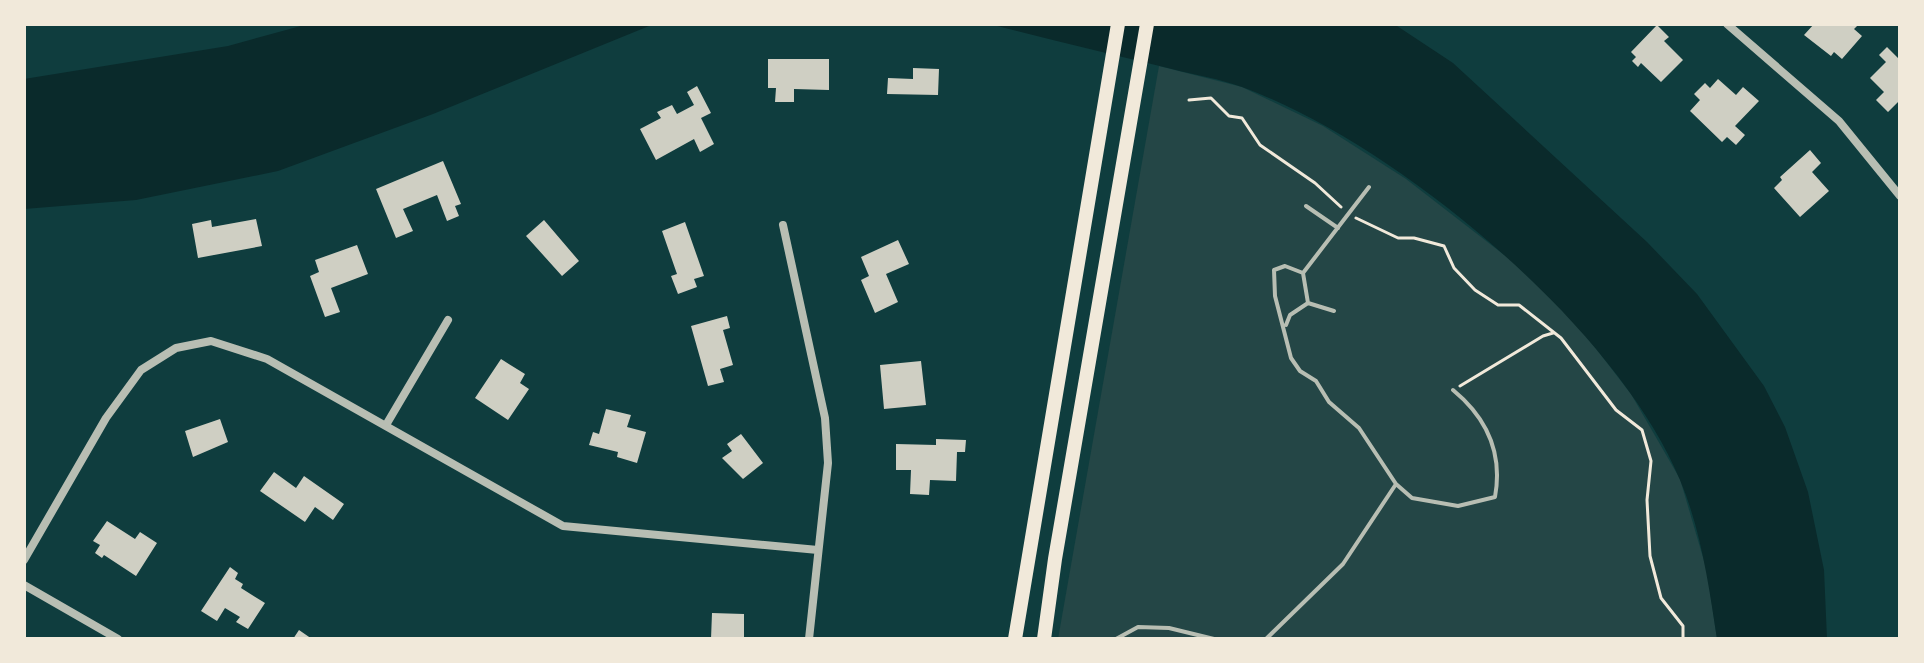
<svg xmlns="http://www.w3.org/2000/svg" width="1924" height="663" viewBox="0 0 1924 663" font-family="Overpass,sans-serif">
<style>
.green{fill:#244646}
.water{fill:#0a2a2b}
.building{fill:#cfcfc3}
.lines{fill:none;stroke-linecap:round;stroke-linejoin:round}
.path{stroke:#f1e9da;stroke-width:3}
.service{stroke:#b8beb3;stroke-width:4}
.minor{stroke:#b8beb3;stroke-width:8}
.trunk{stroke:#f1e9da;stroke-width:14}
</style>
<rect width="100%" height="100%" fill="#0f3d3e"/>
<path class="green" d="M1159,66L1242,87L1323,126L1406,179L1512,261L1577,324L1631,394L1680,479L1707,571L1717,639H1058Z"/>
<path class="water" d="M308,24H654L433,114L278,171L136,200L24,209V79L228,46Z
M990,24H1394L1453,63L1647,242L1697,294L1764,386L1785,427L1808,492L1824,570L1827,639H1717C1709,586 1701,530 1680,480C1616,326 1397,144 1242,87C1220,79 1195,75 1172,69C1111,54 1050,40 990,24Z"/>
<path class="building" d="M1814,24H1859L1854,29L1862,36L1842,59L1834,52L1831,56L1804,35Z
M1657,25L1669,37L1664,41L1683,60L1661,82L1641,63L1638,67L1632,61L1636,57L1631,52Z
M1887,47L1900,60V100L1888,112L1876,100L1884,92L1870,78L1886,62L1879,55Z
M768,59H829V90L794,89V102H775L776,88H768Z
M913,68L939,69L938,95L887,94L888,78L913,79Z
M1718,79L1736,95L1743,87L1759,101L1735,126L1745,135L1736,145L1727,137L1722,142L1690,111L1700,100L1694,94L1705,83L1710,88Z
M697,86L711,113L701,118L714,144L700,152L694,139L656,160L640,129L661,118L657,112L672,105L677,114L694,105L687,92Z
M1810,150L1821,163L1812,172L1829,191L1800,217L1774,188L1782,180L1780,177Z
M443,161L461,204L455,206L459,216L447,221L437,195L403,209L413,231L396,238L376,189Z
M256,219L262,246L198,258L192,224L211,220L212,227Z
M544,220L579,261L562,276L526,236Z
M685,222L704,276L694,279L697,287L678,294L671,276L677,274L662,231Z
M898,240L909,264L886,274L898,302L875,313L861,280L869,276L861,257Z
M357,245L368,274L331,288L340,312L325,317L310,276L319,272L315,260Z
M727,316L730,328L723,330L733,365L720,369L724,382L708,386L691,326Z
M501,359L525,374L520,383L529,389L508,420L475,398Z
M921,361L926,405L884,409L880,365Z
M606,409L631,415L627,427L646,432L637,463L617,457L618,452L589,445L593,432L599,434Z
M220,419L228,442L193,457L185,431Z
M741,434L763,463L743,479L722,458L732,451L727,444Z
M936,439L966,440L965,452H957L956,481L930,480L929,495L910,494L911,470H896V444L936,445Z
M274,472L296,488L304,476L344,504L333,520L315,507L305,522L260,491Z
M107,521L135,539L140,532L157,543L136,576L104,555L102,558L95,553L100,545L93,541Z
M230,567L238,573L235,579L243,584L241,588L265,603L248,629L236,622L240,617L225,608L217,621L201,611Z
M712,613L744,614V639H711Z
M299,630L312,639H293Z"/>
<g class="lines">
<path class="path" d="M1189,100L1211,98L1229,116L1242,118L1260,145L1315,183L1341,207
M1356,218L1398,238H1414L1444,246L1454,268L1475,290L1498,305H1519L1561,338L1616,410L1642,430L1651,461L1647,500L1650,556L1661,598L1683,626V639
M1460,386L1543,336L1553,333"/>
<path class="service" d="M1306,206L1338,228
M1303,273L1369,187
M1308,303L1303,273L1285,266L1274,270L1275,296L1291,358L1300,371L1316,381L1329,402L1359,428L1396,484L1412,498L1458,506L1495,497C1503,453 1487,418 1453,390
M1286,325L1290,315L1308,303L1334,311
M1116,639L1138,627L1169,628L1214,639
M1266,639L1343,564L1396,484"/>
<path class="minor" d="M1727,24L1839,121L1900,196
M783,225L825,418L828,463L809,639
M386,425L448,320
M24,560L106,418L141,370L176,348L211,341L267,359L563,526L818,550
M24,585L118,639"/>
<path class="trunk" d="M1015,639L1118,24
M1044,639L1055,559L1147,24"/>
</g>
<rect width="1924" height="663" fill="none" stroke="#f1e9da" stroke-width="52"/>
</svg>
